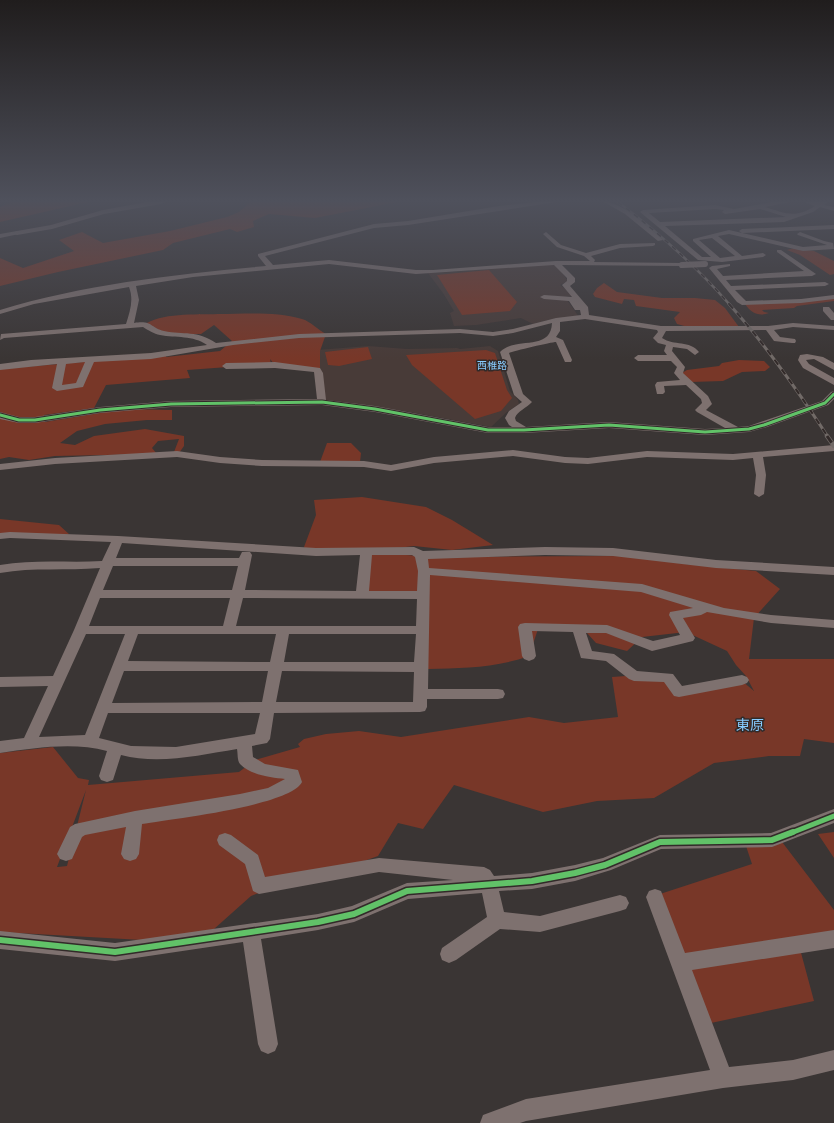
<svg xmlns="http://www.w3.org/2000/svg" width="834" height="1123" viewBox="0 0 834 1123" font-family="'Archivo Narrow','Noto Sans JP',sans-serif">
<style>
.built{fill:#483b38}
.green{fill:#783728;fill-rule:evenodd}
.lines{fill:none;stroke-linecap:round;stroke-linejoin:round}
.minor{fill:#7e716f;fill-rule:evenodd}
.major{fill:#80716e;fill-rule:evenodd}
.rail-far2-casing{stroke:#716a67;stroke-width:2.5}
.rail-far1-casing{stroke:#716a67;stroke-width:3}
.rail-casing{stroke:#716a67;stroke-width:4.5}
.rail-far2{stroke:#322a29;stroke-width:1.5;stroke-dasharray:5;stroke-linecap:butt}
.rail-far1{stroke:#322a29;stroke-width:2;stroke-dasharray:6;stroke-linecap:butt}
.rail{stroke:#322a29;stroke-width:3;stroke-dasharray:8;stroke-linecap:butt}
.minor-bridge{stroke:#7e716f;stroke-width:6}
.cycleway-far2-casing{stroke:#322a29;stroke-width:5}
.cycleway-far1-casing{stroke:#322a29;stroke-width:8}
.cycleway-casing{stroke:#322a29;stroke-width:9}
.cycleway-far2{stroke:#61c268;stroke-width:3}
.cycleway-far1{stroke:#61c268;stroke-width:5}
.cycleway{stroke:#61c268;stroke-width:6}
.labels{text-anchor:middle;stroke-width:3;stroke-linejoin:round;paint-order:stroke}
.far-quarter-label{font-size:10px;fill:#87ccff;stroke:#322a29}
.near-quarter-label{font-size:14px;fill:#87ccff;stroke:#322a29}
</style>
<rect width="100%" height="100%" fill="#3a3534"/>
<path class="built" d="M552,264L557,266L568,281L560,285L569,291L572,296L565,297L579,317L548,320L533,324L521,318L476,325L454,326L450,313L454,311L443,293L428,273L453,272L502,267Z
M368,346L407,349L457,348L460,349L490,346L498,351L510,391L518,400L519,404L507,412L491,427L404,411L325,401L317,350Z"/>
<path class="green" d="M12,202H88L0,222V207Z
M250,202H397L315,218L269,214L253,221L254,227L237,232L230,229L173,243L163,250L58,272L0,286V258L23,268L74,251L59,240L82,232L103,243L170,231L227,217L239,212Z
M794,248L814,251L834,261V274L830,275L800,255L787,250Z
M489,270L517,302L510,311L462,315L437,275Z
M604,283L617,292L662,298H695L715,300L725,308L739,327H688L677,324L674,318L680,312L636,306L634,300L624,299L622,304L595,297L593,294L597,288Z
M834,297V301L797,306L794,308L762,310L764,312L769,313C759,317 751,313 745,304Z
M218,314C245,314 275,311 302,319C310,321 318,330 326,334L320,351V371L274,364L270,359L271,364L187,370L190,378L106,385L94,408L44,415L45,422L124,409L172,410V420H147L105,424L77,431L60,443L75,445L94,436L145,429L184,436V446L179,453L174,452L179,439L158,441L152,448L157,454L55,456L29,460L9,457L0,459V369L166,355V357L220,351L232,341L214,325L201,334H166L142,326C162,312 194,315 218,314Z
M368,347L372,359L339,366L328,365L325,352Z
M486,350L495,353L507,390L512,398L501,411L475,419L412,365L406,355Z
M739,360L764,361L770,367L765,371L742,372L723,381L691,382L682,373L687,370L719,366L722,363Z
M327,443H351L361,453L360,462H320Z
M362,497L426,507L452,520L493,545L452,550L414,546L364,552L307,550L304,547L316,515L314,500Z
M0,519L59,525L69,534L46,538L0,536Z
M370,552L431,557L625,556L685,564L756,571L780,589L754,618L749,659H834V743L804,739L800,756H769L714,763L654,798L597,801L543,812L454,785L423,829L398,823L378,856L353,865L328,867L251,896L214,929L160,941L0,932V753L53,747L78,778L89,780L88,785L239,772L255,760L300,747L298,744L304,739L326,734L359,731L401,737L529,717L564,723L618,717L612,677L626,676L668,681L679,694L742,681L754,691L746,676L736,665L727,651L686,632L642,637L627,651L596,643L587,633L605,630L538,629L529,656C496,668 462,668 428,669L423,595L364,594ZM86,790L67,866L58,867H57Z
M834,832V858L818,834Z
M779,838L834,910V934L800,949L814,1001L711,1023L660,894L752,864L744,840Z"/>
<g class="lines">
<path class="minor" d="M536,202H556L408,225L374,228L265,256L273,265L329,260L416,270H433L556,261H590L584,256L557,247L543,234L546,232L561,245L586,253L620,244L655,243V245L653,246L620,248L591,256L595,260L594,262L682,263L685,265L684,266L562,265L575,278V282L570,286L588,307L589,315L661,326H768L793,323L834,326V330L793,327L774,330L780,337L795,339L796,341L795,343H792L774,341L766,330L666,331L662,338C674,346 690,340 699,352L695,355L687,349L673,347L672,351L685,367L683,373L708,396L712,404L706,410L738,427L749,426L822,401L831,392L834,391V399L828,405L767,427L749,432L705,435L609,428L524,433H488L375,412L322,405L171,407L100,413L35,423H19L0,419V412L19,417H35L100,407L171,401L317,399L314,372L275,368L226,369L222,366L226,363L275,362L320,368L323,373L326,400L375,406L488,427H512L509,425L505,418L509,411L522,402L514,395L500,352C515,336 551,352 552,323L513,333L493,336L460,333L299,338L233,345L151,359L94,362L83,387L57,391L52,388L57,364L0,370V364L31,360L151,353L207,345C193,335 176,338 160,335C154,334 148,330 143,327L4,338L0,340L1,334L126,324C130,311 134,300 129,287L34,304L0,314V310C84,284 179,274 266,266L258,256V254L374,224L408,221L499,206ZM329,264L416,274L554,265L567,278V281L562,285L572,297L544,295L540,297L544,299L569,301L575,310H580L581,315L556,318L513,329L493,332L460,329L299,334L216,343C197,330 184,335 164,331C150,328 153,320 134,323L139,300L136,286L193,277ZM585,319L657,330L658,332L653,338L658,343L666,345L664,351L667,355H638L634,358L638,361H671L677,367L674,373L680,380L657,382L655,385L657,394H663L665,392L664,386L686,385L701,399L702,403L695,410L697,412L725,428L705,429L609,422L526,427L516,421L515,418C517,411 527,408 532,402L523,394L509,353C513,351 552,342 556,342L565,362H571L572,360L563,340L556,337L560,331V322ZM85,362L76,383L62,385L66,364Z
M604,202C622,202 651,227 663,240L658,241L625,214Z
M772,202H790L765,207C785,213 795,219 815,206L804,202H827L824,205L834,207V211L820,207L813,212L784,222L665,226L702,257H711L693,241V239L729,230L803,247L827,245L798,235L797,234L800,232L824,241L833,243L834,249L803,251L729,234L718,236L742,256L763,253L766,255L763,257L722,262L698,260L640,212L643,210L715,205L734,209ZM715,209L724,210L722,212L725,214L760,209L786,217L660,222L649,213ZM712,238L735,256L720,258L699,240Z
M834,225V229L742,233L739,231L742,229Z
M17,231L19,232V234L0,238V234Z
M777,250H781L816,274L812,276L726,280L731,286L825,282L829,284L825,286L735,290L746,301L801,299L834,295V299L801,303L742,305L737,302L709,268L712,266L730,264V266L717,269L723,276L804,271L777,252Z
M823,307H829L834,313V320H831L823,311Z
M807,354L823,357L834,363V370L814,359L806,360L809,364L834,378V385L803,368L798,360L800,355Z
M834,445V451L763,457L766,475L764,494L759,497L754,494L756,475L753,458L733,460L647,457L588,464L565,463L513,456L434,463L391,471L364,467L262,466L220,463L177,457L55,464L0,470V464L55,458L177,451L220,457L262,460L364,461L391,465L434,457L513,450L565,457L588,458L647,451L733,454Z
M10,532L118,536L316,548L414,547L423,551L545,547L613,548L716,560L834,567V575L716,568L613,556L545,555L428,559L429,568L642,584L724,608L771,615L834,620V628L771,623L707,612L701,615L683,618L695,638L693,641L652,651L606,633H586L592,651L614,654L637,671L673,674L682,686L742,675L747,677L749,680L747,683L742,685L679,697L674,696L664,682L634,681L629,679L606,661L581,658L573,632L532,631L536,656L534,659L529,661L524,659L522,656L518,627L520,624L525,623L607,625L653,641L680,635L669,615L670,612L693,608L641,592L430,575L428,689H498L503,690L505,694L503,698L498,699H427V707L425,711L420,712L274,713L270,739L267,743L252,746L253,757L265,764L298,770L302,782C290,806 171,819 142,824L139,854L136,859L130,861L124,859L121,854L126,827L85,835L82,837L72,859L66,861L60,859L57,854L70,827L75,824L135,811L240,794L268,788L285,779C272,778 250,775 240,764C237,760 238,754 237,749C200,755 159,765 121,755L113,780L107,782L101,780L99,776L107,751C73,742 35,748 0,753V741L24,738L48,686L0,687V677L53,676L74,630L100,568C66,571 34,567 0,573V565C34,559 68,563 102,561L111,542L10,538L0,539V533ZM122,543L316,556L360,555L356,591L245,590L252,555L250,552H242L239,558H116ZM372,555H412L415,557L418,571L417,591H369ZM113,566H238L232,590H103ZM100,598H230L223,626H89ZM243,598L417,599L416,626H236ZM86,634H125L85,735L39,737ZM138,634H276L270,662L128,661ZM289,634H416L414,662H284ZM124,671H268L262,702L112,703ZM282,671L414,672L413,702H276ZM108,713H260L255,734L176,747L131,746L99,738Z
M834,809V823L772,847L661,849L611,870L575,881L532,889L499,891L504,912L540,916L620,895L626,897L629,903L626,909L620,911L540,932L500,929L456,960L449,963L442,960L440,954L442,948L487,917L482,893L408,899L354,922L318,930L261,939L278,1044L275,1051L268,1054L261,1051L258,1044L243,942L115,961L0,949V931L115,943L318,914L352,906L407,883L453,880L379,872L259,894L253,891L245,864L219,845L217,840L219,835L225,833L231,835L258,855L265,877L379,858L484,867L490,870L494,876L532,873L575,865L603,858L660,835L771,833Z
M655,889L661,891L685,953L834,930V948L692,970L729,1067L793,1060L834,1050V1070L793,1080L723,1088L526,1121L520,1123H480L483,1115L526,1099L710,1070L646,897L649,891Z"/>
<path class="major" d="M147,202H165L161,204L104,214L52,229L17,235L13,233L17,231L51,225L103,210Z"/>
<g class="rail-far2-casing">
<path id="rail-far2" d="M618,202C659,233 696,266 730,305"/>
</g>
<g class="rail-far1-casing">
<path id="rail-far1" d="M729,304C766,345 798,391 828,437"/>
</g>
<g class="rail-casing">
<path id="rail" d="M827,436L834,446"/>
</g>
<use href="#rail-far2" class="rail-far2"/>
<use href="#rail-far1" class="rail-far1"/>
<use href="#rail" class="rail"/>
<path class="minor-bridge" d="M682,265L705,264"/>
<g class="cycleway-far2-casing">
<path id="cycleway-far2" d="M0,415L19,420H35L100,410L171,404L322,402L375,409L488,430H524L609,425L705,432L749,429L764,425L825,403L834,394"/>
</g>
<g class="cycleway-far1-casing">
<path id="cycleway-far1" d="M791,833L834,816"/>
</g>
<g class="cycleway-casing">
<path id="cycleway" d="M0,940L115,952L318,922L354,914L407,891L532,881L575,873L605,865L660,842L772,840L793,832"/>
</g>
<use href="#cycleway-far2" class="cycleway-far2"/>
<use href="#cycleway-far1" class="cycleway-far1"/>
<use href="#cycleway" class="cycleway"/>
</g>
<linearGradient id="sky" x2="0" y2="1"><stop stop-color="#201d1d"/><stop offset="0.56" stop-color="#4f515c"/><stop offset="1" stop-color="#4f515c" stop-opacity="0"/></linearGradient>
<rect width="834" height="359" fill="url(#sky)"/>
<g class="labels">
<g class="far-quarter-label">
<text x="492" y="369">西椎路</text>
</g>
<g class="near-quarter-label">
<text x="750" y="730">東原</text>
</g>
</g>
</svg>
